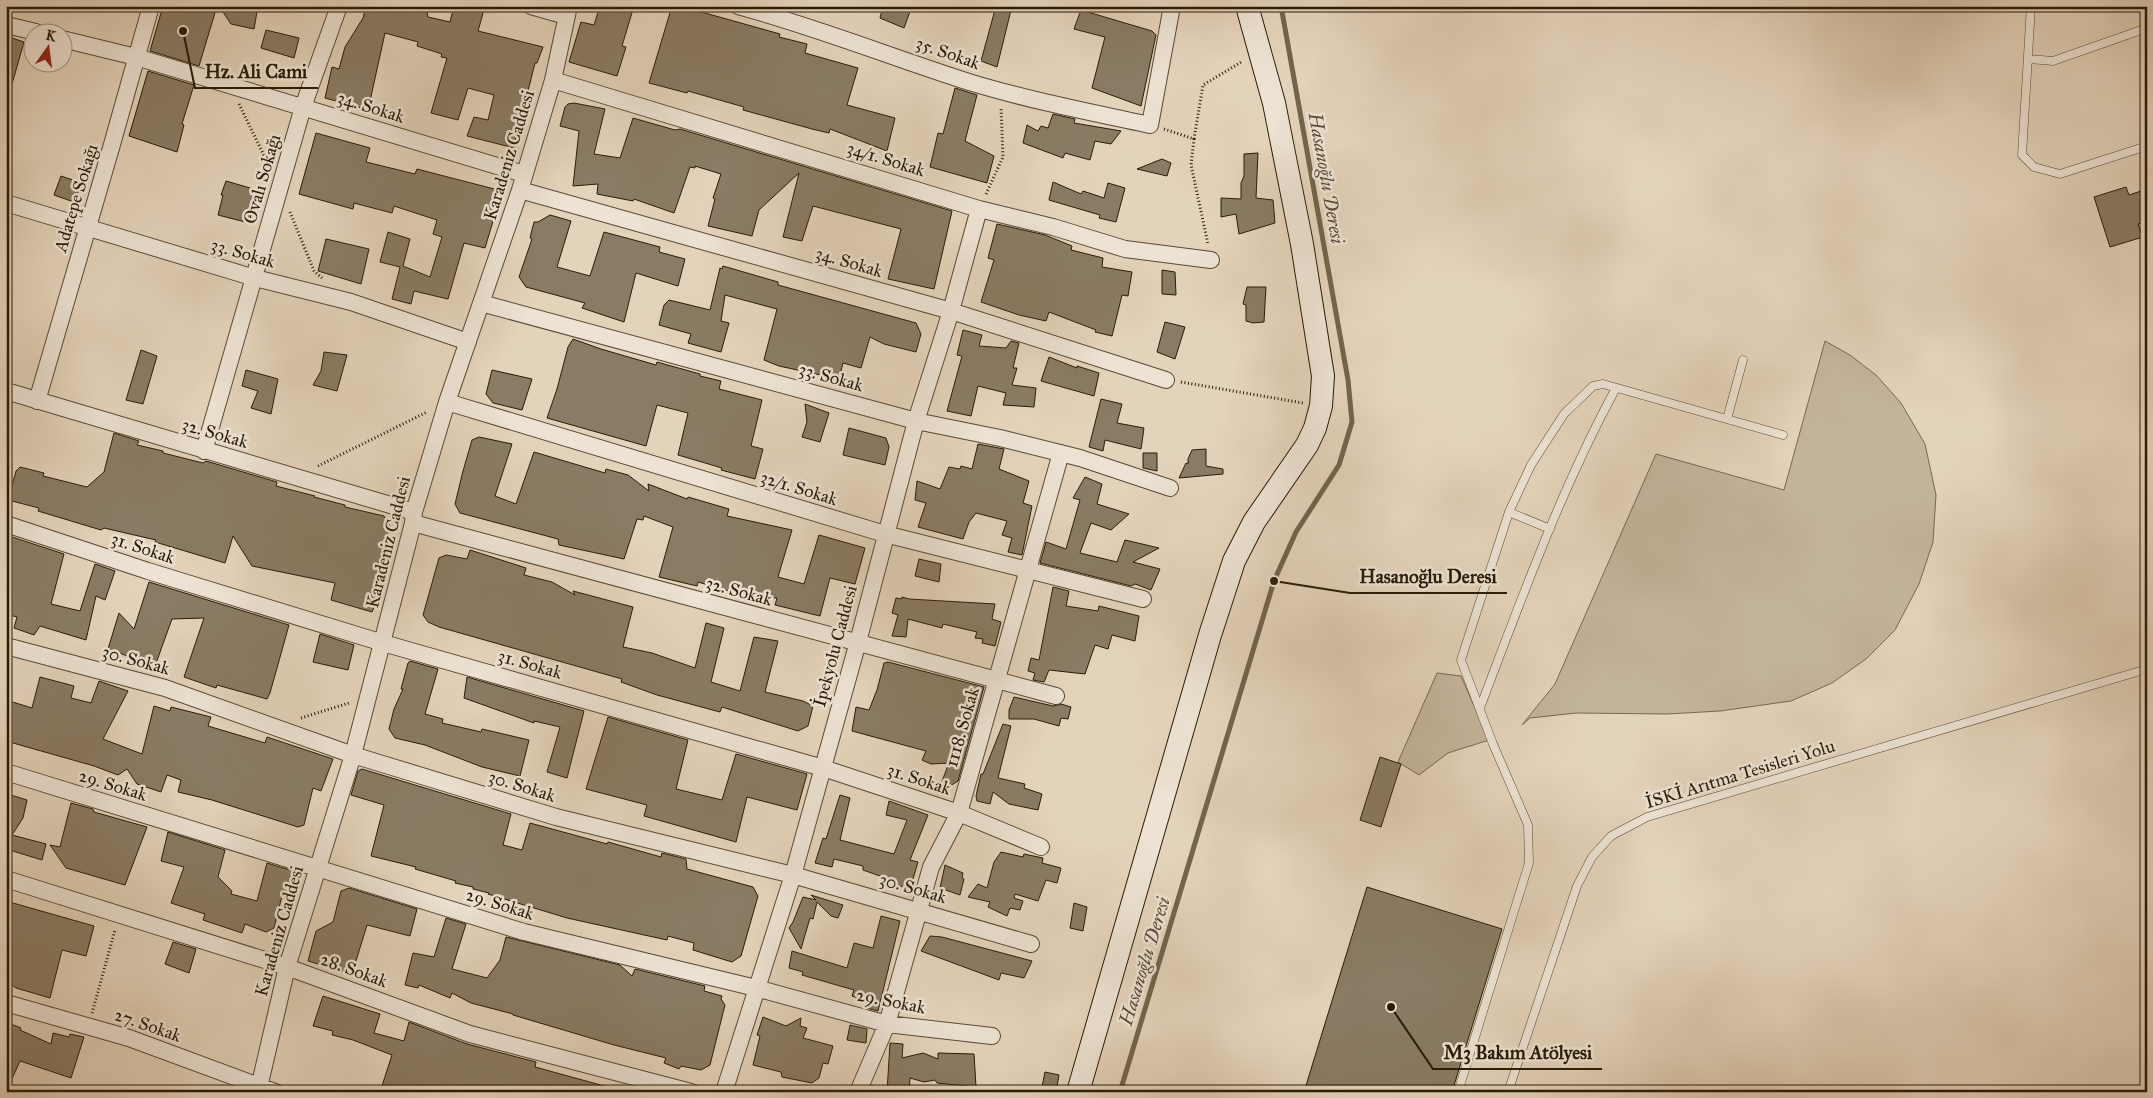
<svg xmlns="http://www.w3.org/2000/svg" width="2153" height="1098" viewBox="0 0 2153 1098" font-family="'IM FELL Great Primer',serif">
<style>
.green{fill:#c4b49c;stroke:#766851}
.lines{fill:none;stroke-linecap:round;stroke-linejoin:round}
.stream{stroke:#73644d;stroke-width:5}
.building{fill:#8a7b64;stroke:#291b06}
.lane-casing{stroke:#584933;stroke-width:9}
.street-casing{stroke:#584933;stroke-width:18}
.secondary-casing{stroke:#291b06;stroke-width:24}
.path{stroke:#291b06;stroke-width:3;stroke-dasharray:1 2.5;stroke-linecap:butt}
.lane{stroke:#ede2d3;stroke-width:8}
.street{stroke:#ede2d3;stroke-width:16}
.secondary{stroke:#ede2d3;stroke-width:22}
.labels{text-anchor:middle;stroke-width:5;stroke-linejoin:round;paint-order:stroke}
.street-label{font-size:18px;fill:#291b06;stroke:#ede2d3}
.water-label{font-size:19px;font-style:italic;fill:#5a4b36;stroke:#ede2d3}
.leader{fill:none;stroke:#291b06;stroke-width:2}
.callout-dot{fill:#291b06;stroke:#ede2d3;stroke-width:2}
.callout-label{font-size:19px;text-anchor:middle;font-weight:bold;fill:#291b06;stroke:#ede2d3;stroke-width:5;stroke-linejoin:round;paint-order:stroke}
</style>
<rect width="100%" height="100%" fill="#e4d3bb"/>
<filter id="stains"><feTurbulence type="fractalNoise" baseFrequency=".004" numOctaves="4"/><feColorMatrix values="0 0 0 0 .2 0 0 0 0 .09 0 0 0 0 .02 0 0 0 .5 -.17"/></filter>
<radialGradient id="worn" r=".72"><stop offset=".6" stop-color="#630" stop-opacity="0"/><stop offset="1" stop-color="#630" stop-opacity=".3"/></radialGradient>
<path class="green" d="M1825,341L1850,355L1876,375L1901,403L1925,444L1936,495L1933,542L1919,584L1895,630L1866,659L1832,683L1791,701L1720,711L1667,714L1576,713L1530,718L1522,725L1555,684L1656,454L1784,490Z
M1437,673L1461,676L1489,740L1448,753L1419,775L1398,762Z"/>
<g class="lines">
<path class="stream" d="M1120,1092L1274,581L1296,532L1339,465L1352,422L1348,380L1281,6"/>
</g>
<path class="building" d="M163,6H217L199,66L150,51Z
M219,6H258L254,29L231,24Z
M366,6H426L428,17L450,22L454,6H485L478,31L543,47L537,63H535L520,123H518L514,148L467,136L474,117L488,120L494,95L468,88L458,120L431,113L447,58L441,57L442,54L417,46L418,42L385,33L368,110L325,98L332,67L339,69L345,47L363,18Z
M600,6H634L622,46L626,47L617,76L569,62L581,22L594,25Z
M672,6H680L780,34L779,37L807,44L805,53L858,68L847,105L895,118L887,151L830,129L829,133L812,129L743,110L744,107L688,91L687,93L649,83Z
M883,6H912L904,28L880,18Z
M996,6H1012L997,67L981,61Z
M1081,10L1152,31L1156,35L1141,106L1092,88L1105,37L1074,29Z
M266,30L299,38L294,58L261,48Z
M6,36L24,42L10,91H6Z
M148,71L194,85L182,124L184,125L177,152L129,136Z
M955,88L977,95L965,141L994,156L987,183L930,167L938,133L943,134Z
M574,103L605,109L594,154L620,158L633,118L675,130L680,129L952,211L934,289L888,279L901,229L813,206L802,241L783,237L799,173L759,210L752,236L708,226L715,199L713,198L721,174L695,166V168L690,167L674,213L634,199L633,201L597,194L598,184L573,186L579,131L560,126L565,107L568,104Z
M1053,114L1075,119L1074,123L1121,131L1111,144L1095,141L1090,160L1065,153L1063,158L1023,143L1027,125L1038,131L1041,126L1048,128Z
M316,133L370,148L366,162L415,174L417,169L502,191L485,248L464,243L448,299L414,291L411,304L392,299L400,267L380,262L388,232L410,239L403,266L430,277L442,237L433,234L437,220L394,206L392,213L354,203L353,209L299,194Z
M1258,153L1256,198L1273,200L1275,223L1239,234L1236,214L1221,217V198L1241,199V183L1244,176V154Z
M1162,159L1171,163L1167,176L1137,169Z
M61,176L82,183L74,202L54,195Z
M226,181L257,190L251,206H253L249,223L218,215L223,195H221Z
M1053,182L1081,194L1083,191L1104,198L1108,183L1125,188L1116,222L1099,218L1100,215L1049,200Z
M2126,187L2129,195L2147,189V221L2138,224L2143,237L2110,247L2094,197Z
M550,215L571,221L557,267L590,276L604,232L660,247L659,252L685,259L678,286L636,273L624,322L582,308L585,303L526,287L519,277L532,239L530,238L534,222H538Z
M997,224L1045,235L1072,246L1071,250L1103,258L1102,267L1132,272L1128,296L1122,295L1112,336L1095,332L1096,330L1049,312L1046,321L1019,315L981,302L994,260L988,258Z
M326,239L369,249L361,284L318,271Z
M723,266L778,282V285L916,323L921,334L916,352L884,344L870,337L861,368L843,363L839,379L779,366L764,360L777,309L725,295L721,321L729,323L721,352L688,343L691,334L659,325L664,305L669,300L710,310L720,268L722,269Z
M1162,270L1175,272L1176,295L1162,294Z
M1247,287H1266L1264,322L1253,323L1246,321V305L1243,304Z
M1165,322L1185,327L1175,359L1157,352Z
M963,330L982,335L979,346L1006,348L1011,341L1019,343L1013,368H1017L1012,385L1036,388L1034,407L1003,405L1006,393L978,386L971,416L947,411L962,356L957,355Z
M573,339L601,349L656,365L657,362L700,374V376L721,381L719,389L762,400L751,446L763,449L755,479L721,470L722,468L678,455L688,413L657,405L646,446L547,418L557,389L568,347Z
M141,350L157,356L143,404L126,400Z
M324,352L347,355L337,391L313,385L321,371Z
M1049,357L1077,368V366L1099,373L1094,396L1041,381Z
M246,370L278,379L271,414L251,408L258,391L242,386Z
M492,370L532,379L522,410L493,403L486,394Z
M1101,399L1122,404L1117,423L1144,428L1141,449L1105,440L1103,451L1089,447Z
M805,404L829,413L820,442L802,437L807,422Z
M849,428L886,438L889,447L885,465L843,455Z
M114,433L139,441L137,445L163,451V453L203,463L206,461L277,482L276,486L315,496L314,497L345,505V507L384,516L390,526L376,571L384,573L375,605L372,612L331,600L335,583L252,566L233,536L225,563L155,542L156,540L104,528L101,530L38,511L39,508L8,500L16,471L20,467L44,473L43,476L87,487L104,472Z
M479,437L512,444L495,496L516,504L534,452L605,473L606,469L628,475L649,491L648,484L687,499L688,497L729,509L727,516L792,530L778,577L804,584L819,535L865,548L855,584L830,578L820,616L775,605L777,598L750,597L698,582L697,586L659,577L673,527L644,516L643,520L637,519L624,559L559,545L558,539L460,513L455,504L463,471L472,440Z
M978,444L1004,449L999,469L1029,481L1023,503L1032,506L1022,555L1008,552L1012,538L1002,535L1007,521L976,513L969,522L963,539L918,527L926,503L915,500L917,481L940,489L949,467L960,469L961,466L972,469Z
M1206,449V466L1223,469V474L1179,478L1186,463L1188,464V459L1192,450Z
M1143,453H1157V471L1143,468Z
M1085,477L1102,484L1097,504L1129,514L1111,530L1091,523L1080,553L1117,562L1125,540L1159,548L1133,562L1160,569L1151,590L1135,584L1131,586L1040,563L1046,542L1066,549L1080,500L1073,498Z
M6,535L64,554L51,604L80,611L95,564L115,571L105,600L96,596L86,640L40,626L34,635L14,628L17,617L6,614Z
M470,550L526,568L524,575L552,582L575,595L573,591L633,607L623,647L652,653L695,668L706,623L724,628L711,682L740,691L754,637L778,641L765,692L803,701L813,706L808,726L798,731L722,707L720,712L657,695L621,682L622,679L439,627L428,622L423,615L439,558L446,555L467,559Z
M919,559L941,564L939,582L915,576Z
M149,582L289,625L270,693L267,699L217,685L216,688L184,677L204,618L172,619L155,666L108,649L119,613L134,629Z
M1053,587L1069,591L1066,606L1098,611L1099,606L1139,616L1135,641L1112,635L1108,649L1095,645L1085,674L1049,670L1044,682L1033,680L1035,673L1028,671L1031,658L1039,660Z
M902,597L909,599L995,604L992,619L1001,622L995,646L982,643L983,639L975,638L977,632L943,624L942,628L908,619L906,637L892,636L898,615L892,613L896,598L902,599Z
M320,634L354,645L348,670L313,662Z
M410,661L438,669L425,714L443,719L442,723L481,732L482,729L529,740L520,776L482,767L425,745L395,738L389,729L394,709L403,689H401L408,663Z
M888,662L984,687L958,781L937,794L949,763L931,764L922,760L926,751L852,731L856,707L869,710L877,690L884,663Z
M40,677L74,686L71,698L91,703L99,681L128,691L103,739L142,754L154,706L170,711L171,707L211,717L208,726L265,743L267,737L333,759L321,791L313,788L304,825L298,827L212,800L178,792L181,780L167,775L161,792L137,784L127,769L118,775L94,766L6,741V700L32,708Z
M467,677L584,711L567,778L547,772L560,727L534,721V723L464,698Z
M1014,697L1053,706L1061,704L1071,707L1068,719L1061,718L1059,726L1034,719H1009V710Z
M608,717L688,740L676,789L722,800L736,754L807,774L797,810L747,797L736,842L644,816L647,805L586,789Z
M1003,724L1011,726L998,778L1025,784L1024,788L1042,794L1038,810L1009,804L993,792L990,804L977,801L976,796L981,774H983Z
M1380,757L1401,764L1381,827L1360,820Z
M362,769L511,814L503,845L522,850L530,823L607,844L608,842L661,857L662,853L686,859L687,869L753,887L758,896L741,956L732,962L693,950L694,943L668,936L667,940L567,918L488,894L489,893L473,889V887L455,883L456,881L415,869L416,867L371,856L384,805L351,795L358,771Z
M11,795L27,800L23,818L12,835L46,844L42,860L6,849V808Z
M840,795L850,798L840,840L894,854L907,820L886,815L889,801L928,815L910,860L918,862L910,889L893,884L894,881L863,870V866L834,859L832,867L815,863L823,838L826,839Z
M71,803L93,809L94,812L147,827L125,885L66,868L50,845L60,847Z
M168,832L225,850L218,877L232,891L231,894L257,901L267,863L300,873L292,899L282,896L274,928L266,932L245,924L242,933L203,920L205,914L171,903L184,867L161,861Z
M1001,852L1023,857L1024,854L1043,858L1042,863L1061,868L1057,883L1046,880L1038,901L1015,894L1014,898L1023,901L1020,910L1010,908L1007,916L988,907L990,902L968,897L978,884L987,888L994,862Z
M945,865L963,873L962,878L964,879L960,895L940,888Z
M1367,887L1502,929L1452,1092H1304Z
M349,888L417,909L410,936L367,925L352,974L308,961L316,931L333,922L341,891Z
M811,895L843,905L838,918L831,916L817,902L813,919L810,918L801,949L789,928L793,922L803,897L816,900Z
M6,901L94,926L86,956L62,950L50,998L16,988L12,985L6,983Z
M1074,903L1087,907L1083,931L1070,928Z
M881,916L900,921L878,1011L866,1008L867,1001L852,996L854,990L802,975L803,972L789,968L792,951L847,968L854,943L873,948Z
M446,918L466,924L452,969L487,978L500,960L506,937L620,965L632,976L635,969L705,986L704,991L722,996L721,999L725,1005L710,1065L701,1070L681,1066L679,1069L664,1063L666,1058L614,1045L513,1015V1014L471,1003L452,993L450,998L419,985L418,988L405,985L413,953L434,957Z
M930,936L942,937L1032,961L1024,978L1001,973L999,980L921,951Z
M173,942L196,949L189,973L165,964Z
M323,996L380,1014L374,1033L404,1041L409,1022L467,1044L536,1062L535,1067L608,1087V1092H380L392,1055L353,1040L332,1035L333,1031L313,1026Z
M763,1017L786,1026L801,1018L800,1026L807,1028L803,1038L833,1046L828,1064L823,1063L819,1078L812,1083L782,1077L781,1072L753,1065L760,1036L757,1035Z
M6,1022L21,1028L20,1030L51,1044L53,1033L69,1037L70,1034L84,1037L71,1078L20,1061L6,1092Z
M850,1025L867,1029L866,1043L847,1040Z
M890,1043L903,1044L902,1058L923,1053L938,1059V1053L974,1054L976,1087L937,1083L935,1080L924,1082L910,1078L909,1092H887Z
M1045,1072L1059,1075L1056,1092H1041Z"/>
<g class="lines">
<g class="lane-casing">
<path id="lane" d="M2031,6L2022,155L2034,167L2060,174L2147,146
M2028,59L2053,61L2147,28
M1727,419L1743,360
M1509,512L1550,529
M1480,708C1521,600 1561,489 1616,388
M1458,1092L1529,863L1528,825L1493,744L1461,660L1509,512L1531,465L1564,414L1593,386L1603,384L1783,435
M1508,1092L1577,886L1592,857L1611,836L1647,817L2147,669"/>
</g>
<g class="street-casing">
<path id="street" d="M531,6L566,16
M738,6C816,27 891,57 969,82C1028,100 1089,112 1150,125L1172,6
M6,25L36,32
M62,39L136,57L524,174
M553,80L979,209L1053,227L1125,249L1211,260
M520,190L951,311L1166,380
M6,203L255,278L351,302L468,342
M481,303L916,421L1000,438L1080,458L1170,488
M6,391L414,512
M37,401L111,148L151,6
M447,402L885,534L1143,599
M204,451L303,107L339,6
M413,523L1056,696
M6,524L148,571L383,643L823,768L959,813L1041,847
M6,646L165,688L353,755L556,817L793,875L1031,944
M6,772L524,932L756,988L887,1024L992,1036
M6,879L287,967L470,1034L691,1092
M6,1003L129,1038L275,1092
M258,1092L287,967L353,755L413,523L414,512L447,402L520,190L553,80L569,6
M724,1092L793,875L858,642L916,421L951,311L979,209
M858,1092L887,1024L931,867L959,813L1061,453"/>
</g>
<g class="secondary-casing">
<path id="secondary" d="M1078,1092L1210,635L1234,561L1254,522L1307,445L1315,428L1321,406L1323,376L1302,244L1274,103L1247,6"/>
</g>
<path class="path" d="M239,104L269,166
M1164,129L1194,139L1191,165L1208,244
M1194,139L1203,85L1243,61
M986,194L1003,157L1001,107
M290,212L314,271L322,278
M1181,382L1303,403
M318,466L427,412
M301,718L349,703
M92,1013L115,930"/>
<use href="#lane" class="lane"/>
<use href="#street" class="street"/>
<use href="#secondary" class="secondary"/>
</g>
<g class="labels">
<g class="street-label">
<text transform="translate(948 53) rotate(19)" y="6">35. Sokak</text>
<text transform="translate(371 107) rotate(17)" y="6">34. Sokak</text>
<text transform="translate(509 155) rotate(-73)" y="6">Karadeniz Caddesi</text>
<text transform="translate(886 159) rotate(17)" y="6">34/1. Sokak</text>
<text transform="translate(262 179) rotate(-74)" y="6">Ovalı Sokağı</text>
<text transform="translate(76 198) rotate(-73)" y="6">Adatepe Sokağı</text>
<text transform="translate(243 253) rotate(16)" y="6">33. Sokak</text>
<text transform="translate(849 262) rotate(16)" y="6">34. Sokak</text>
<text transform="translate(831 377) rotate(15)" y="6">33. Sokak</text>
<text transform="translate(215 433) rotate(16)" y="6">32. Sokak</text>
<text transform="translate(799 488) rotate(17)" y="6">32/1. Sokak</text>
<text transform="translate(388 542) rotate(-76)" y="6">Karadeniz Caddesi</text>
<text transform="translate(143 548) rotate(18)" y="6">31. Sokak</text>
<text transform="translate(739 591) rotate(15)" y="6">32. Sokak</text>
<text transform="translate(835 646) rotate(-75)" y="6">İpekyolu Caddesi</text>
<text transform="translate(136 660) rotate(15)" y="6">30. Sokak</text>
<text transform="translate(530 664) rotate(16)" y="6">31. Sokak</text>
<text transform="translate(962 727) rotate(-74)" y="6">1118. Sokak</text>
<text transform="translate(1740 774) rotate(-17)" y="6">İSKİ Arıtma Tesisleri Yolu</text>
<text transform="translate(919 779) rotate(18)" y="6">31. Sokak</text>
<text transform="translate(113 785) rotate(17)" y="6">29. Sokak</text>
<text transform="translate(522 786) rotate(17)" y="6">30. Sokak</text>
<text transform="translate(913 888) rotate(16)" y="6">30. Sokak</text>
<text transform="translate(500 904) rotate(17)" y="6">29. Sokak</text>
<text transform="translate(279 931) rotate(-74)" y="6">Karadeniz Caddesi</text>
<text transform="translate(354 970) rotate(20)" y="6">28. Sokak</text>
<text transform="translate(891 1001) rotate(11)" y="6">29. Sokak</text>
<text transform="translate(148 1025) rotate(19)" y="6">27. Sokak</text>
</g>
<g class="water-label">
<text transform="translate(1327 178) rotate(80)" y="7">Hasanoğlu Deresi</text>
<text transform="translate(1144 961) rotate(-73)" y="7">Hasanoğlu Deresi</text>
</g>
</g>
<path class="leader" d="M183 31L195 88H318M1274 581L1350 593H1507M1391 1007L1433 1069H1602"/>
<g class="callout-dot">
<circle cx="183" cy="31" r="5"/>
<circle cx="1274" cy="581" r="5"/>
<circle cx="1391" cy="1007" r="5"/>
</g>
<g class="callout-label">
<text x="256" y="78">Hz. Ali Cami</text>
<text x="1428" y="583">Hasanoğlu Deresi</text>
<text x="1518" y="1059">M3 Bakım Atölyesi</text>
</g>
<rect width="2153" height="1098" fill="none" stroke="#e4d3bb" stroke-width="25"/>
<rect x="8" y="8" width="2138" height="1083" fill="none" stroke="#291b06" stroke-width="2.5"/>
<rect x="12" y="12" width="2128" height="1073" fill="none" stroke="#291b06"/>
<g transform="translate(48 48) rotate(14)"><circle r="24" fill="#ede2d3" stroke="#9f9281"/>
<path d="M0-4L9 19L0 12L-9 19Z" fill="#8f2418"/>
<text y="-8" font-size="14" font-weight="bold" text-anchor="middle" fill="#291b06">K</text>
</g>
<rect width="100%" height="100%" filter="url(#stains)"/>
<rect width="100%" height="100%" fill="url(#worn)"/>
</svg>
